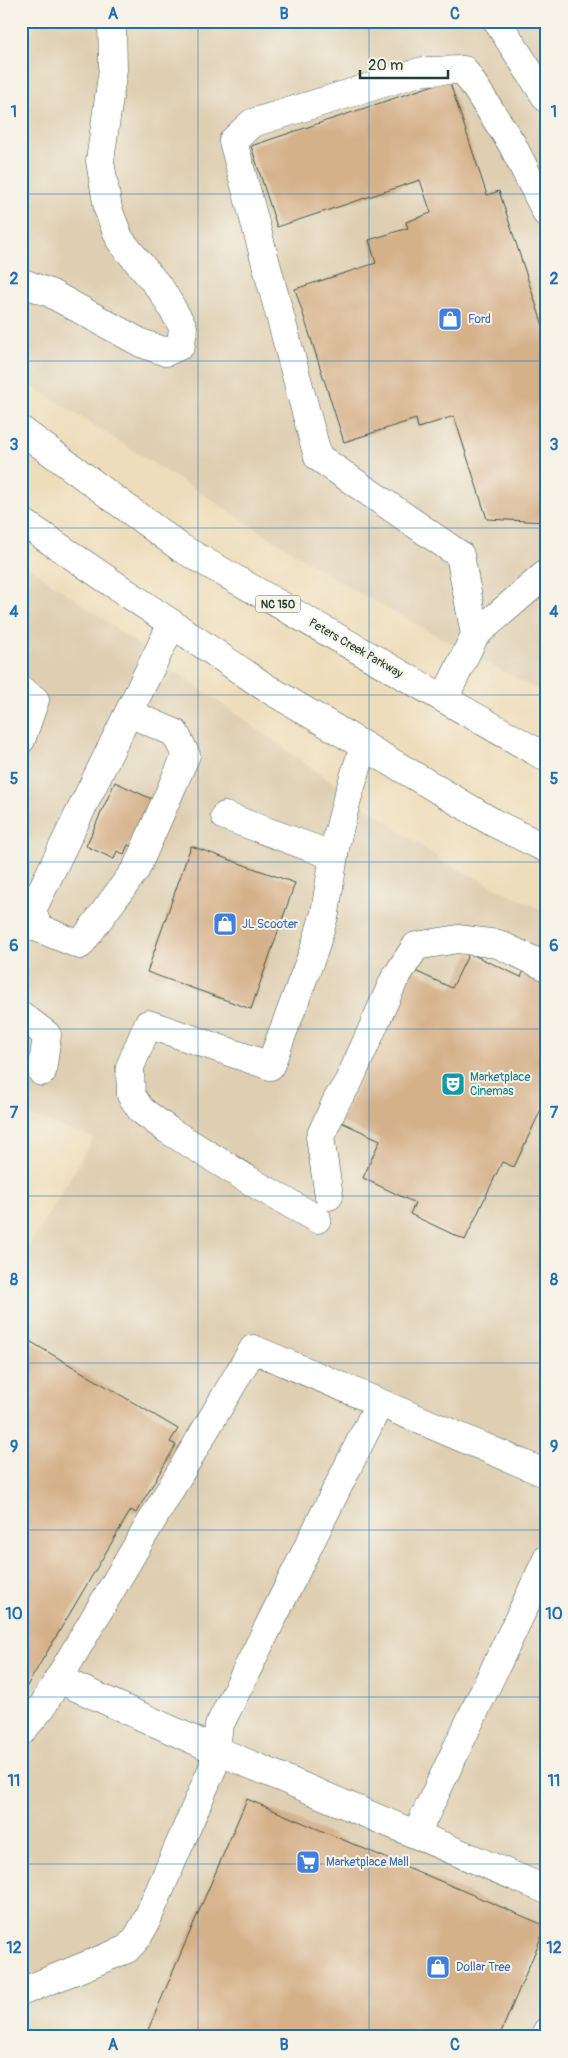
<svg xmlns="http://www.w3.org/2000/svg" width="568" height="2058" viewBox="0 0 568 2058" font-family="Pangolin,sans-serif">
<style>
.built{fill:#decfb2}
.building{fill:#d5b18a}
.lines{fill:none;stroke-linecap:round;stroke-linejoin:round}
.minor-casing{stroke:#3e5548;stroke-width:29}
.major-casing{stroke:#3e5548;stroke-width:29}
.minor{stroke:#fff;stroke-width:28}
.major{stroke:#fff;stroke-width:28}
.grid{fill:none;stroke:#1f6fb2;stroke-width:1;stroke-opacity:0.55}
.labels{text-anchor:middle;stroke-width:4;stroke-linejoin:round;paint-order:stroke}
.shield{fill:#f7f3e8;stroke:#60746a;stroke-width:1}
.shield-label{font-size:11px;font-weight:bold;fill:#1f3d34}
.shop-label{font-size:12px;fill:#366cbe;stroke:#f7f3e8;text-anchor:start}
.street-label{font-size:12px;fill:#1f3d34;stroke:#f7f3e8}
.culture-label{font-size:12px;fill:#0d838f;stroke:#f7f3e8;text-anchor:start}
.neatline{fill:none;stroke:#1f6fb2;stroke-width:2}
.grid-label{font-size:16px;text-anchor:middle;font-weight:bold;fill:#1f6fb2}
</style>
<rect width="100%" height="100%" fill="#f7f3e8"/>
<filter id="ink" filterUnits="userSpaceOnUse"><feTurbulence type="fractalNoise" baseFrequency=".02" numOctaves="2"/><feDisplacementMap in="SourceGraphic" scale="10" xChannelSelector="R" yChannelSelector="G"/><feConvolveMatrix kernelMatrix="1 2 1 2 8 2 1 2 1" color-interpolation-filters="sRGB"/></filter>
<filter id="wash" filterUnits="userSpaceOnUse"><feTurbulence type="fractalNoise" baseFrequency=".0096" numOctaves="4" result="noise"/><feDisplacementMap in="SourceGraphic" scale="20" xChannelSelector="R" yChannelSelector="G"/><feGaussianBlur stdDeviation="1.12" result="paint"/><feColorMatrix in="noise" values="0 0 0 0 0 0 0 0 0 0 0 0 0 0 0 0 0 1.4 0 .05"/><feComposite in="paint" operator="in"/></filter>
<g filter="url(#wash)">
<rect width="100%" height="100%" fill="#edddba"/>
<path class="built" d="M37,21H547V695L353,590L21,379V53Z
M21,561L445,863L547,912V2037H21V1259L94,1138L21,1113Z"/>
<g id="blocks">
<path class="building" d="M449,80L487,195L499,191L547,338V522L487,519L454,416L418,428L416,419L344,442L295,289L376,263L369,240L408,228L406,222L431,213L420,180L277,227L251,146Z
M115,782L156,801L135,847L128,845L124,854L117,851L114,859L86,846Z
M191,846L295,883L251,1009L147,972Z
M469,953L521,977L526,966L547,975V1065L544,1070L547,1071V1097L514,1167L502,1162L465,1240L410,1214L415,1203L363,1178L380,1140L341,1122L413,970L452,988Z
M21,1336L178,1429L170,1442L176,1445L136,1513L131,1510L21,1696Z
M247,1799L546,1926L499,2037H145Z"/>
</g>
</g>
<g filter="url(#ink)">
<use href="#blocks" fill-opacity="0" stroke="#3e5548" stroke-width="1"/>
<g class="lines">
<g class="minor-casing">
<path id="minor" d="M497,21L547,99
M21,282L50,293L141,343L166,352L181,345L183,327L162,291L120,240L108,209L100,161L113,69L112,21
M475,635L460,555L318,457L233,141L252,123L423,71L464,70L512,144L547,214
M21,690L35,700L21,740
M444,699L475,635L547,573
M129,713L175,733L186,755L136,869L80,945L38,928L32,910L172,624
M225,816L334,856
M21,1015L47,1035L42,1072
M329,1196L320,1137L337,1100L349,1081L394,980L416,946L458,939L498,944L547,967
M317,1219L257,1185L168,1130L141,1110L131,1095L130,1067L148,1024L270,1066L314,950L325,913L336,842L347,799L364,746
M58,1679L216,1750L547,1890
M21,1732L42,1707L253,1349L547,1474
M416,1834L547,1559
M21,1992L127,1949L137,1938L145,1924L213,1767L219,1726L379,1404
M544,2037L547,2031"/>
</g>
<g class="major-casing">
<path id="major" d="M21,430L181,548L547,758
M21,521L265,687L494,823L547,849"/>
</g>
<use href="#minor" class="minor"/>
<use href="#major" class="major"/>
</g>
</g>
<path class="grid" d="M198,21V2037M369,21V2037M21,194H547M21,361H547M21,528H547M21,695H547M21,862H547M21,1029H547M21,1196H547M21,1363H547M21,1530H547M21,1697H547M21,1864H547"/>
<defs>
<g id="shop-square" transform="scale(1.25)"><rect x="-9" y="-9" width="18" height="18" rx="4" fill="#3f7fe0" stroke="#f7f3e8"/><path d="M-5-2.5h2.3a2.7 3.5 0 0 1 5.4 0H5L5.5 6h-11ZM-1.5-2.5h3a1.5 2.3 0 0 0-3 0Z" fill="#fff"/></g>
<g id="theatre-square" transform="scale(1.25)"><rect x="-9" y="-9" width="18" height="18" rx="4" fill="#0f9aa8" stroke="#f7f3e8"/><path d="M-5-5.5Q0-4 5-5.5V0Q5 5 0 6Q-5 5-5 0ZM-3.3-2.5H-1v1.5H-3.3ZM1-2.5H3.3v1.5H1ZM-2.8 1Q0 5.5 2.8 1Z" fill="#fff"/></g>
<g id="supermarket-square" transform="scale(1.25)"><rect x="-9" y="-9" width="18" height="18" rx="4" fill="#3f7fe0" stroke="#f7f3e8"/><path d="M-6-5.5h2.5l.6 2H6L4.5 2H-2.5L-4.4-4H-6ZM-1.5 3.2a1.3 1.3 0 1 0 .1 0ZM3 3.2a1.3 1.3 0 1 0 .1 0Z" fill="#fff"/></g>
</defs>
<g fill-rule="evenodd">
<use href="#shop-square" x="450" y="319"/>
<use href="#shop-square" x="225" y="924"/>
<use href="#theatre-square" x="453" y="1084"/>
<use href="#supermarket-square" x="308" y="1862"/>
<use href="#shop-square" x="438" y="1967"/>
</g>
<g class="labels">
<rect class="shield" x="255.5" y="595.5" width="45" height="17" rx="4"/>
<g class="shield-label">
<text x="278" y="608">NC 150</text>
</g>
<g class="shop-label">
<text x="468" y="323">Ford</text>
<text x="242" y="928">JL Scooter</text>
<text x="326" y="1866">Marketplace Mall</text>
<text x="456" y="1971">Dollar Tree</text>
</g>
<g class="street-label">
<text transform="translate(356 648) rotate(30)" y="4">Peters Creek Parkway</text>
</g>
<g class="culture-label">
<text x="470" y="1081">Marketplace<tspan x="470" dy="14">Cinemas</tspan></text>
</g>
</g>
<rect width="568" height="2058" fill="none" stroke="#f7f3e8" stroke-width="55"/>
<path d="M360 70v8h88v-8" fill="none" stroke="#1f3d34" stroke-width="2.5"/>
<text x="368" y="70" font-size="15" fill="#1f3d34" stroke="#f7f3e8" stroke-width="4" paint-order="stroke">20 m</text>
<rect x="28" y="28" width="512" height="2002" class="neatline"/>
<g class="grid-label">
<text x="113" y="19">A</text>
<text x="284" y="19">B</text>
<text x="455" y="19">C</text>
<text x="14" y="117">1</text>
<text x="554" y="117">1</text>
<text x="14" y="284">2</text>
<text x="554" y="284">2</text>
<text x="14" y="450">3</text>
<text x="554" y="450">3</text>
<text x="14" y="617">4</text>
<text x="554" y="617">4</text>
<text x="14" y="784">5</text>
<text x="554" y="784">5</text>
<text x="14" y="951">6</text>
<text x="554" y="951">6</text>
<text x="14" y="1118">7</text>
<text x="554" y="1118">7</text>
<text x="14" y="1285">8</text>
<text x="554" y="1285">8</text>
<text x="14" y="1452">9</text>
<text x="554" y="1452">9</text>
<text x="14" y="1619">10</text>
<text x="554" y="1619">10</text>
<text x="14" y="1786">11</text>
<text x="554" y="1786">11</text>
<text x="14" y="1953">12</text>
<text x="554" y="1953">12</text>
<text x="113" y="2050">A</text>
<text x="284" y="2050">B</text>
<text x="455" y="2050">C</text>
</g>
</svg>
